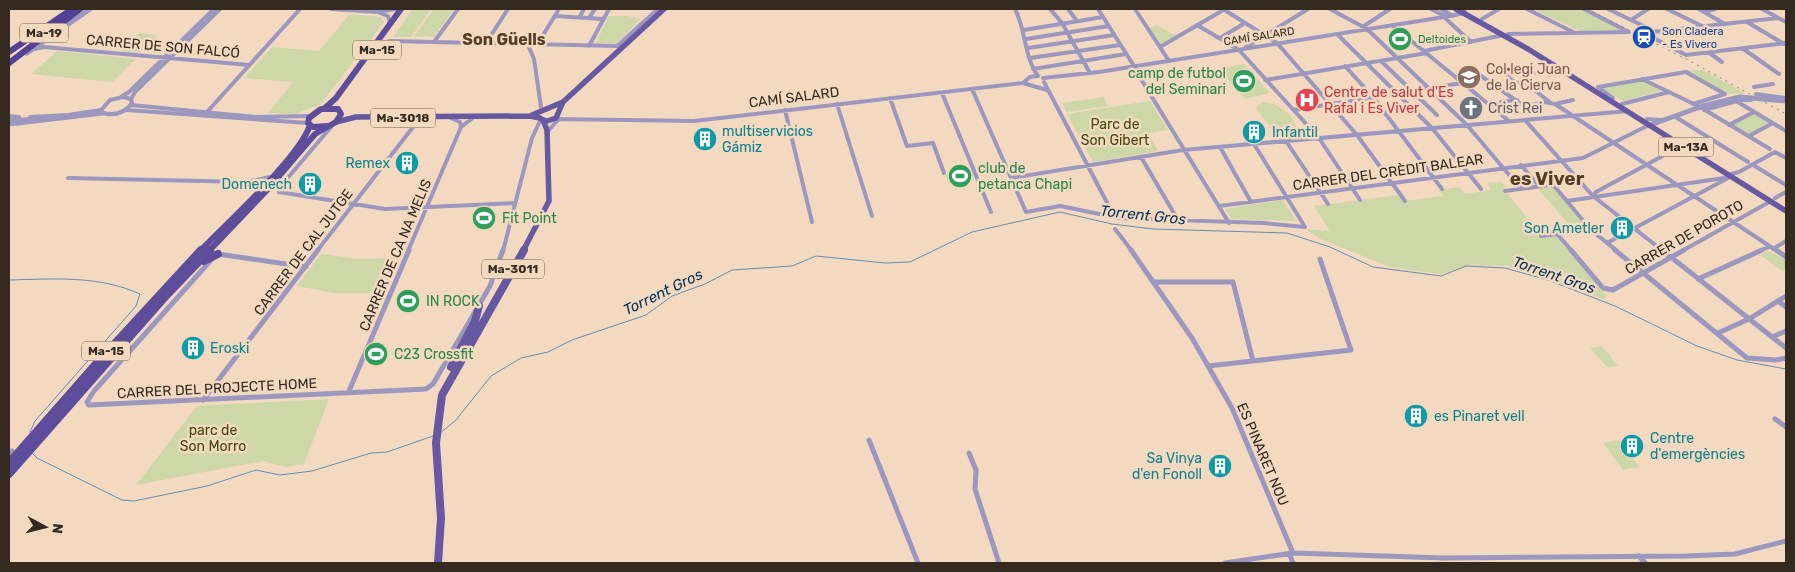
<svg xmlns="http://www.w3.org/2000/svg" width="1795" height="572" viewBox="0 0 1795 572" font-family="Rubik,sans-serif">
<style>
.green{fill:#cdd7a8}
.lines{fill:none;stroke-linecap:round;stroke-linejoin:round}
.stream{stroke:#638db2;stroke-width:1}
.minor-far1{stroke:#9b97bf;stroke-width:4}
.minor{stroke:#9b97bf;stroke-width:5}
.tertiary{stroke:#9b97bf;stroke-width:5}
.primary-far1{stroke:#6659a1;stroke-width:5.5}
.primary{stroke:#6659a1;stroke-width:8}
.trunk-far1{stroke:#5d4d9b;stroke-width:6}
.trunk{stroke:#5d4d9b;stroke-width:8}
.motorway{stroke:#544195;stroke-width:6}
.rail{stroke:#948270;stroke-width:1;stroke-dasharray:2 4.5;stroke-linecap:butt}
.tertiary-bridge{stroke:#9b97bf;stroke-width:5}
.labels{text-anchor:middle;stroke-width:5;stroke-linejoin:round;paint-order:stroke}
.far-transit-label{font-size:11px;fill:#164399;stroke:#f3d9c0;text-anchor:start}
.far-street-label{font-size:11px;fill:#342a20;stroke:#f3d9c0}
.far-leisure-label{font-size:11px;fill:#27864d;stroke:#f3d9c0;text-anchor:start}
.shield{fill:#f3d9c0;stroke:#6d5e50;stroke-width:1}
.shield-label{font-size:12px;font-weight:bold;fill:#342a20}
.street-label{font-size:14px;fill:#342a20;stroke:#f3d9c0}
.education-label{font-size:14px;fill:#785e54;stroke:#f3d9c0;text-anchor:start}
.leisure-label{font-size:14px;fill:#27864d;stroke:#f3d9c0;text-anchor:start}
.health-label{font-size:14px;fill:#be3a42;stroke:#f3d9c0;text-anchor:start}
.worship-label{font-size:14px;fill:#5b616d;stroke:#f3d9c0;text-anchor:start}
.park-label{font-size:14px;fill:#41490c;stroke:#f3d9c0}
.culture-label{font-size:14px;fill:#0d838f;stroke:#f3d9c0;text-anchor:start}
.water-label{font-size:15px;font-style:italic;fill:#003357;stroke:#f3d9c0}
.far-district-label{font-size:16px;font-weight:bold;fill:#523d28;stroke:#f3d9c0}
.district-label{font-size:19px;font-weight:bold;fill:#523d28;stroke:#f3d9c0}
</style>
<rect width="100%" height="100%" fill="#f3d9c0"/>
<path class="green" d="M413,9H431L411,37H393Z
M434,9H454L434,37L414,36Z
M1533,9H1581L1621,30L1580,31Z
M350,14L381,17L384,22L321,104L295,114L268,113L293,82L244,78L272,47L319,51Z
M609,16H628L641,19L616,43H596Z
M1157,25L1178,37L1160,47L1148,29Z
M140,33L158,35L139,53L121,51Z
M57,51L136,59L112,82L31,74Z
M1244,64L1270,93L1245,99L1219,69Z
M1686,70H1703L1745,93L1730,94Z
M1642,81L1661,91L1623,101L1600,87Z
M1104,97L1108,106L1066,112L1062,103Z
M1150,101L1168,130L1148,133L1158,151L1093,162L1067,114Z
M1262,102C1275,101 1299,116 1295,131L1279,132L1267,123L1256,108Z
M1754,112L1773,123L1749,136L1729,125Z
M971,170L974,178L948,183L945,175Z
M1502,182L1506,187L1503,188L1543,238L1556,236L1607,296L1604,299L1508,266L1470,265L1440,274L1390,267L1318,238L1306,229L1330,231L1314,206L1398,195L1405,201L1443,196L1439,190L1459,187L1465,194L1491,190L1487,183Z
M1550,187L1553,188L1586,227L1573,229L1538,189Z
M1282,200L1297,221L1232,219L1225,209Z
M1768,251L1786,260V269L1783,271L1760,255Z
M321,254L358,259L398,258L383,293H335L297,286Z
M1602,346L1618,366L1607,367L1590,348Z
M329,399L304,464L286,467L263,461L136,485L197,406Z
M1619,440L1639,467L1623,470L1603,443Z"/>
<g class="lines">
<path class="stream" d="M9,280C54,279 98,275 140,294L136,306L35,421L30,432
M439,434L456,420L491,376L521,358L548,352L572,340L646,315L672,296L705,284L732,270L792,266L816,256L885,263L910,262L972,232L1060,212L1112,224L1153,229L1287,233L1330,247L1373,267L1441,276L1466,266L1505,268L1548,280L1615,306L1697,346L1737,360L1786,369
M32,453L37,458L122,500L134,501L207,486L256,470L280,475L312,471L371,453L387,452L433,436"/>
<path class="minor-far1" d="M331,9L378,12L396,9
M1015,9C1026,30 1024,57 1038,76
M1050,9L1062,23L1090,73
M1068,9L1077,21
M1098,9L1134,66
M1135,9L1169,61
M1223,9L1277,43L1357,135L1405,201
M1330,9L1367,29L1467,125L1521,189
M1431,9L1445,16
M1441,9L1453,16
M1527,9L1573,32
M1584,9L1627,31
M1608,9L1652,30
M1667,9L1702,26
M1699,9L1723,23
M1762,9L1786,22
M1705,12L1715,9
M380,13L388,16L390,24
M555,16L603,19
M1444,17L1471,42
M579,18L584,9
M589,18L595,9
M1482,19L1499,9
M1631,20L1648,9
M1747,22L1784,44
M1197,25L1239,50L1319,138L1360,200
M1392,25L1509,121
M1364,26L1390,9
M1024,30L1103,17
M1643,33L1778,18
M1644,33L1686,55L1786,43
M1337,34L1432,128L1481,189
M1508,34L1629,32
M1220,38L1245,23
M1026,39L1109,26
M434,42L458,9
M382,43L390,41L617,46L658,9
M486,43L508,9
M528,45L534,59L541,107
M537,45L559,9
M589,46L609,9
M1160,47L1225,9
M1246,47L1308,9
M1028,48L1114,35
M1742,48L1779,74
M34,49L44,47L249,65
M1424,51L1504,35
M1708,52L1722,62
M1030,58L1120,45
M1381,61L1437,115
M1133,66L1229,223
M1345,66L1373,97L1442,189
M1033,69L1126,54
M1471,69L1524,106L1545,102L1555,104L1777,251
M1532,73L1544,72L1550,75L1561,69
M1505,74L1516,83L1524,82L1551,103
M1043,78L1099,72L1444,17L1465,13L1464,9
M1642,79L1700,107L1770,149
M1265,80L1427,53
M1044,82L1114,216
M1023,83L1030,77L1037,76
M1598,87L1686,72L1725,94
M1598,87L1613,98
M1754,87L1773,84
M972,89L1026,212L1060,206L1119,218L1263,223L1305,227
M942,93L991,212
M1756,94L1786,98
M121,97L129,92L214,9
M123,97L131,99L132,103C125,113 115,116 103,113L101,110L110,100Z
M890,98L907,146L933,143L944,173
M131,99L135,92L220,9
M1736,101L1786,131
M1501,102L1517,100
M837,104L872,216
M1555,104L1573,100
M1622,104L1669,92
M1693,104L1725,94
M131,105L255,117L310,116
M126,110L308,123
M785,110L812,222
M1294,110L1462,83
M1704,110L1741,100H1751
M207,112L300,9
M68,115L101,110
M9,116L19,117
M1674,116L1748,162
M30,117L68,115
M451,118L460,122L461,127
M555,119L694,121L1023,83L1047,90
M1647,119L1661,120
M9,120L33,119
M1525,120L1593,196L1663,251
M1729,125L1754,112
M331,127L280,187L279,192L385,209L515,203
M547,132L558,120
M1749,136L1773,123
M1286,141L1328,204
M1254,144L1305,227
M1220,147L1251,202
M1699,147L1713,140
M1141,157L1178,220
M1521,165L1539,186
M1753,165L1786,185
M1731,174L1739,172L1775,152L1786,158
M68,178L247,182L270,177
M1011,178L1183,150L1628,111
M1505,191L1550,185L1555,187L1591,230L1617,251
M1593,196L1596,192L1683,145
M1775,198L1786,192
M1567,201L1731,177
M1219,206L1583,158L1649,125
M1115,229L1132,251
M1557,234L1572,251
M1541,236L1591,230
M1607,243L1728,178
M1773,249L1786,241
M317,251L420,118
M408,251L461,127L474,117
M503,251L532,138L541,119
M1682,251L1771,201
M1759,251L1769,247"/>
<path class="minor" d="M1131,250L1192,338L1232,408L1293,553
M1571,250L1603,288L1613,290L1684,250
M1615,250L1747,358L1776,360L1786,358
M1662,250L1786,348
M1776,250L1786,257
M218,254L306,267
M212,259L94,391L87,402L89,405L426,389L433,384L490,286L503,250
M1698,279L1762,250
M1155,282H1233L1253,361L1208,366
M1778,301L1786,307
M1718,333L1749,319L1786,296
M1772,337L1786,331
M1253,361L1351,350L1320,259
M349,391L409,250
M203,400L318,250
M1775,419L1786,427
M869,440L918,563
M969,453L976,470L975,489L999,563
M9,454L12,451
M1289,553L1293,563
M1639,556L1645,563
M1225,563L1293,553L1444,558L1686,556L1735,554L1786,541"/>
<path class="tertiary" d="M27,53L90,9
M9,124L103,113
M1650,125L1703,106"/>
<path class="primary-far1" d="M1456,9L1528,49L1786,211
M532,115L563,102L664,9
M541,119L547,121L556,118L563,102
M336,122L356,117L530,116L540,118
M523,251L549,201L547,130L543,120"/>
<path class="primary" d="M451,367L475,321L479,306
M438,563L441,518L436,443L442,395L524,250"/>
<path class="trunk-far1" d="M325,108L336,98L401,9
M200,251C226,224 300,157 310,125
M209,251L268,189L315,134L336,122L341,114L338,109H321L309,118L308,123L313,127L327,126"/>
<path class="trunk" d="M204,261L218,254
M9,463L96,364L201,250
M9,474L164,298L210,250"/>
<path class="motorway" d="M9,52L72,9
M9,63L80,9"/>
<path class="rail" d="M1587,9L1688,60L1786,114"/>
<path class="tertiary-bridge" d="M1703,106L1740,97L1786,101"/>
</g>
<defs>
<g id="station-disc" transform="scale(1.25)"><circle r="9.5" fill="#1a4fb4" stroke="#f3d9c0"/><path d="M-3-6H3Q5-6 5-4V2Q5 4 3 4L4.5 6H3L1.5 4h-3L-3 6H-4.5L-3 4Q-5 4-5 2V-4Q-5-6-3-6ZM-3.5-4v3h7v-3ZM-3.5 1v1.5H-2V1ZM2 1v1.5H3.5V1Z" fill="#fff"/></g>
<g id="stadium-disc" transform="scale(1.25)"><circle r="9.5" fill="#2e9e5b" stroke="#f3d9c0"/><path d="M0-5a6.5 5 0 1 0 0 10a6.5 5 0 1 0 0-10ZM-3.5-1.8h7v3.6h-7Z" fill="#fff"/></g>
<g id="school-disc" transform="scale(1.25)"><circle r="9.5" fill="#8d6e63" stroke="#f3d9c0"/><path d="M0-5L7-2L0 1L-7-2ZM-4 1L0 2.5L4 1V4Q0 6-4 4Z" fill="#fff"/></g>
<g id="hospital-disc" transform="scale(1.25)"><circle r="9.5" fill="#e0444e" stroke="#f3d9c0"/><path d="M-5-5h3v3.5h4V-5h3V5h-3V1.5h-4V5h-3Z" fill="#fff"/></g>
<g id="church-disc" transform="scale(1.25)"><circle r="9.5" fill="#6b7280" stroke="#f3d9c0"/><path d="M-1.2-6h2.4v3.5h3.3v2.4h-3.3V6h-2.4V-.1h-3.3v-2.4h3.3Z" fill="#fff"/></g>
<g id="building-disc" transform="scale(1.25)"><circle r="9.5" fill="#0f9aa8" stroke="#f3d9c0"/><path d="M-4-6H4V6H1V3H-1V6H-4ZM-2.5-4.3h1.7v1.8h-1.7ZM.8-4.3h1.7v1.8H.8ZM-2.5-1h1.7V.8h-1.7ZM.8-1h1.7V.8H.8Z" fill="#fff"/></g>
</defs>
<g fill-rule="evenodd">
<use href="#station-disc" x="1644" y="37"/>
<use href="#stadium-disc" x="1400" y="39"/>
<use href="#school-disc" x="1469" y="77"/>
<use href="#stadium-disc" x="1244" y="81"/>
<use href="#hospital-disc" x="1307" y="100"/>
<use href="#church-disc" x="1471" y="108"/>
<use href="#building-disc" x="1254" y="132"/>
<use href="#building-disc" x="705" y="139"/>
<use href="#building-disc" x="407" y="163"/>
<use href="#stadium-disc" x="960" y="176"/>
<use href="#building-disc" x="310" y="184"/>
<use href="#stadium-disc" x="484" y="218"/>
<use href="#building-disc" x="1622" y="228"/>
<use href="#stadium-disc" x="408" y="301"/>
<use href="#building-disc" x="193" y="348"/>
<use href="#stadium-disc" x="376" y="354"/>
<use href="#building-disc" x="1416" y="416"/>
<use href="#building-disc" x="1632" y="446"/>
<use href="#building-disc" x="1220" y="466"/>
</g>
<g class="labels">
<g class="far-transit-label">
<text x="1662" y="35">Son Cladera<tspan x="1662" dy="13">- Es Vivero</tspan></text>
</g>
<g class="far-street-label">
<text transform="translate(1259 36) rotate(-9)" y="4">CAMÍ SALARD</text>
</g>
<g class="far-leisure-label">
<text x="1418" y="43">Deltoides</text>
</g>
<g class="shield">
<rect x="20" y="23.5" width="48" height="19" rx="4"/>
<rect x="353" y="40.5" width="48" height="19" rx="4"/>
<rect x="370.5" y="108.5" width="65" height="19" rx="4"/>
<rect x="1658.5" y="137.5" width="55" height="19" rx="4"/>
<rect x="482" y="259.5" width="62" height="19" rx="4"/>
<rect x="82" y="341.5" width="48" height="19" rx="4"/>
</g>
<g class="shield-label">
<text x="44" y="37">Ma-19</text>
<text x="377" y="54">Ma-15</text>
<text x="403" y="122">Ma-3018</text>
<text x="1686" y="151">Ma-13A</text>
<text x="513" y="273">Ma-3011</text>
<text x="106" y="355">Ma-15</text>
</g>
<g class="street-label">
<text transform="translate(163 46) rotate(5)" y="5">CARRER DE SON FALCÓ</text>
<text transform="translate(794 97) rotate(-7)" y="5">CAMÍ SALARD</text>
<text transform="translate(1388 172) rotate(-8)" y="5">CARRER DEL CRÈDIT BALEAR</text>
<text transform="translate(1684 237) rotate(-30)" y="5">CARRER DE POROTO</text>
<text transform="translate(303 252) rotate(-53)" y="5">CARRER DE CAL JUTGE</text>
<text transform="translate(395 255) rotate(-67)" y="5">CARRER DE CA NA MELIS</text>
<text transform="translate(217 388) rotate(-3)" y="5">CARRER DEL PROJECTE HOME</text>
<text transform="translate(1263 454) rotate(67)" y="5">ES PINARET NOU</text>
</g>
<g class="education-label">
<text x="1486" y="74">Col·legi Juan<tspan x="1486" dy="16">de la Cierva</tspan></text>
</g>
<g class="leisure-label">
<text x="1226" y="78" text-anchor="end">camp de futbol<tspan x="1226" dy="16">del Seminari</tspan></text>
<text x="978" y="173">club de<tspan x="978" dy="16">petanca Chapi</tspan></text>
<text x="502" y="223">Fit Point</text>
<text x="426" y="306">IN ROCK</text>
<text x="394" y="359">C23 Crossfit</text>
</g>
<g class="health-label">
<text x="1324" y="97">Centre de salut d'Es<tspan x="1324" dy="16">Rafal i Es Viver</tspan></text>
</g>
<g class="worship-label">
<text x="1488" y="113">Crist Rei</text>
</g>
<g class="park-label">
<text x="1115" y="129">Parc de<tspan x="1115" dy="16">Son Gibert</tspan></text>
<text x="213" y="435">parc de<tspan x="213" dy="16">Son Morro</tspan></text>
</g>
<g class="culture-label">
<text x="722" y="136">multiservicios<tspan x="722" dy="16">Gámiz</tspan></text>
<text x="1272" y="137">Infantil</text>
<text x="390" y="168" text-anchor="end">Remex</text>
<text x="292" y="189" text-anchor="end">Domenech</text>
<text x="1604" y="233" text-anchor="end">Son Ametler</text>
<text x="210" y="353">Eroski</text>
<text x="1434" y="421">es Pinaret vell</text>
<text x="1650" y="443">Centre<tspan x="1650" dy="16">d'emergències</tspan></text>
<text x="1202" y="463" text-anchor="end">Sa Vinya<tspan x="1202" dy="16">d'en Fonoll</tspan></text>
</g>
<g class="water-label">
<text transform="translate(1143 215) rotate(6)" y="5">Torrent Gros</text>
<text transform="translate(1554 275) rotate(19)" y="5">Torrent Gros</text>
<text transform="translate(663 292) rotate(-26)" y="5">Torrent Gros</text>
</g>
<g class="far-district-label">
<text x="504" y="45">Son Güells</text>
</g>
<g class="district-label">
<text x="1547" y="185">es Viver</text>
</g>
</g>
<rect width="1795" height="572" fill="none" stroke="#342a20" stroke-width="20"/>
<g transform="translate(45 527) rotate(97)" stroke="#f3d9c0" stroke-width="4" paint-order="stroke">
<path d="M0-4L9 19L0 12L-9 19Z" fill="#342a20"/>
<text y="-8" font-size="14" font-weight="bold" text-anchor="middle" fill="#342a20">N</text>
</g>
</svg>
